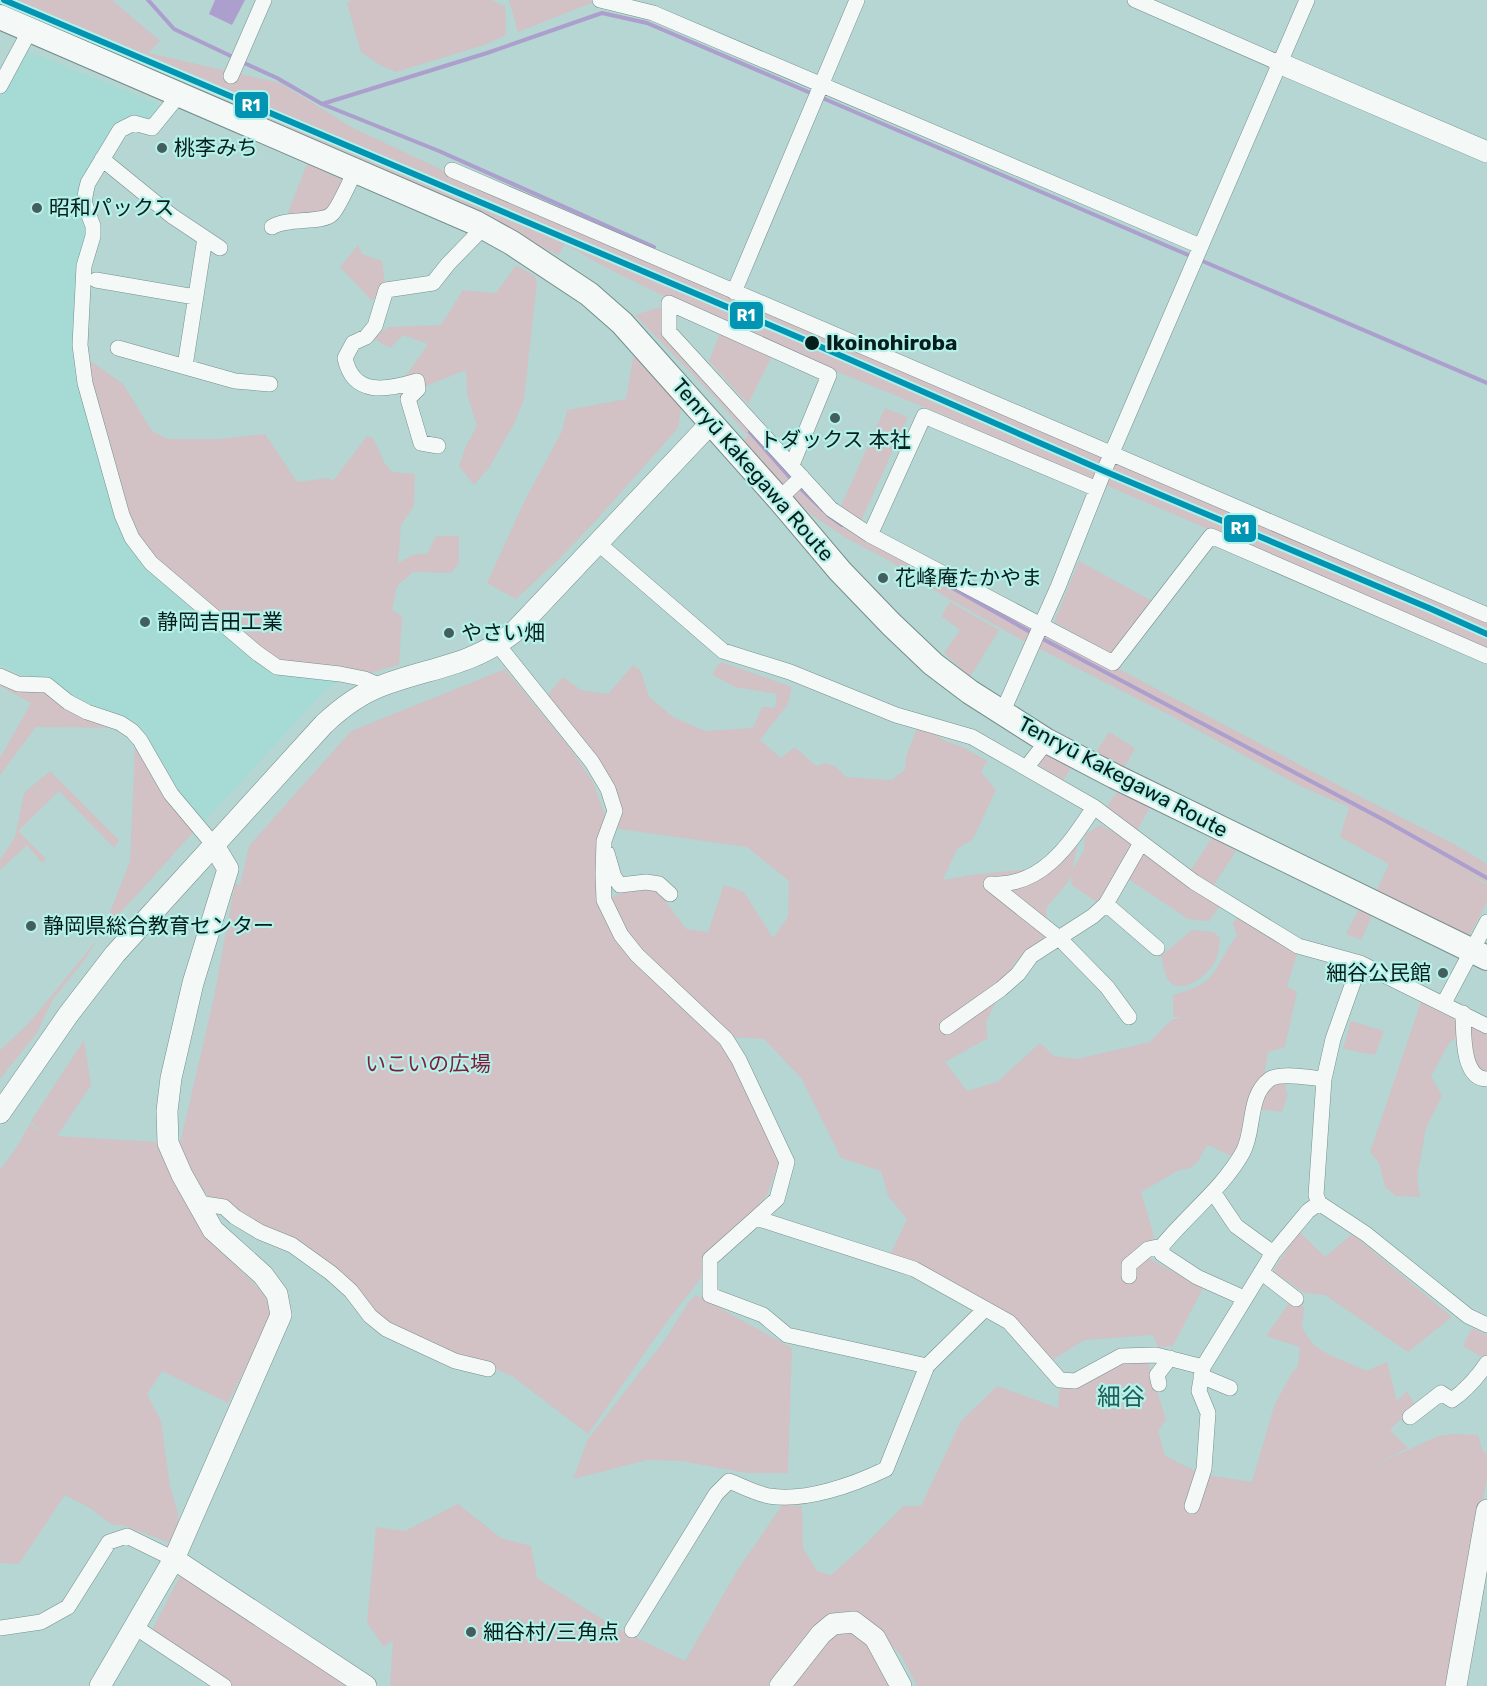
<svg xmlns="http://www.w3.org/2000/svg" width="1487" height="1686" viewBox="0 0 1487 1686" font-family="Rubik,'Noto Sans JP',sans-serif">
<style>
.built{fill:#a5dbd4}
.green{fill:#d2c1c5}
.water{fill:#ac9ecd}
.lines{fill:none;stroke-linecap:round;stroke-linejoin:round}
.stream{stroke:#ac9ecd;stroke-width:4}
.street-casing{stroke:#758f8c;stroke-width:16}
.secondary-casing{stroke:#758f8c;stroke-width:22}
.primary-casing{stroke:#758f8c;stroke-width:26}
.street{stroke:#f4f9f8;stroke-width:15}
.secondary{stroke:#f4f9f8;stroke-width:21}
.primary{stroke:#f4f9f8;stroke-width:24}
.rail-1-casing{stroke:#b4f1e9;stroke-width:10}
.rail-1{stroke:#0194b3;stroke-width:6}
.poi-dot{fill:#435e5c;stroke:#b4f1e9;stroke-width:2}
.stop-dot{fill:#061e1c;stroke:#b4f1e9;stroke-width:2}
.labels{text-anchor:middle;stroke-width:4.5;stroke-linejoin:round;paint-order:stroke}
.poi-label{font-size:21px;fill:#061e1c;stroke:#b4f1e9;text-anchor:start}
.stop-label{font-size:21px;font-weight:bold;fill:#061e1c;stroke:#b4f1e9;text-anchor:start}
.street-label{font-size:21px;fill:#061e1c;stroke:#b4f1e9}
.park-label{font-size:21px;fill:#7f1b3c;stroke:#b4f1e9}
.quarter-label{font-size:24px;fill:#225e58;stroke:#b4f1e9}
.line-badge{stroke:#b4f1e9;stroke-width:2}
.badge-label{font-size:16px;text-anchor:middle;font-weight:bold;fill:#fff}
</style>
<rect width="100%" height="100%" fill="#b5d6d2"/>
<path class="built" d="M17,47L160,105L148,121L129,115L117,124L88,183L92,222L77,271L72,353L132,538L349,675L324,691L203,823L183,797L136,722L89,705L71,695L48,677L25,676L0,665V87Z"/>
<path class="green" d="M0,0H112L160,41L148,53L280,83L353,128L453,175L1487,619V649L936,412L719,323L605,267L565,244L558,255L353,155L192,92L0,10Z
M353,0H492L505,6L506,35L487,44L396,72L380,65L361,52L347,3Z
M509,0H589L594,2L518,32Z
M307,164L352,184L333,211L286,218Z
M358,245L362,254L382,261L385,283L372,301L340,267Z
M516,265L535,276L537,282L524,399L515,422L489,468L474,485L459,466L466,446L477,426L467,395L466,370L418,389L398,387L428,344L403,335L390,348L372,338L389,327L441,325L463,290L496,293Z
M670,304L669,333L824,503L1036,627L1027,643L944,596L890,561L846,538L812,515L778,483L744,441L748,436L717,400L635,315Z
M721,330L771,358L748,404L709,361Z
M634,352L682,403L678,428L601,515L558,560L516,599L487,583L524,502L562,431L567,410L626,399Z
M85,360L95,364L123,384L152,431L168,439H218L265,434L297,482L328,478L333,481L367,436L373,438L385,464L392,472L415,474L414,506L401,525L398,563L415,554H427L436,536H459V563L451,573L413,572L397,586L392,610L402,616L399,665L363,675L277,667L135,542Z
M885,408L908,417L860,523L848,515L841,506Z
M1079,561L1154,602L1111,654L1054,622Z
M950,602L999,630L970,677L944,653L960,630L941,616Z
M1047,631L1353,793L1454,844L1487,864V883L1468,874L1487,885V902L1468,938L1376,892L1389,864L1340,837L1349,807L1300,786L1179,720L1038,648Z
M722,662L792,687L788,704L760,740L781,758L795,747L816,766L825,763L835,766L846,777L891,780L905,770L906,757L918,725L948,742L963,747L987,761L981,772L996,790L973,839L957,849L943,880L978,874L1043,868L1080,833L1072,871L1084,850L1085,835L1100,825L1133,843L1098,903L1072,885L1070,875L1069,881L1046,908L1049,935L1031,947L1015,962L986,1022L988,1038L945,1062L967,1091L997,1082L1040,1043L1054,1056L1077,1059L1150,1042L1171,1020L1183,1017H1173V995C1186,991 1202,987 1211,976C1221,964 1226,948 1237,936L1233,924L1238,916L1298,951L1287,986L1297,992L1285,1047L1268,1052C1263,1087 1252,1126 1232,1156L1207,1145L1197,1163L1188,1169L1179,1170L1141,1192L1154,1236L1148,1258L1203,1288L1173,1346L1158,1347L1153,1335L1084,1340L1049,1362L1011,1322L939,1283L891,1253L907,1219L888,1196L881,1171L841,1158L802,1079L764,1039L730,1037L637,955L611,916L616,942L668,994L725,1041L779,1161L768,1193L665,1324L588,1434L512,1376L480,1362L415,1340L373,1311L350,1281L219,1207L176,1161L214,997L235,883L240,885L249,846L351,731L505,669L567,744L593,782L606,818L609,898L642,885L660,894L686,929L708,932L724,885L744,892L773,938L788,917L789,881L747,847L613,828L608,789L547,695L563,677L581,690L608,694L633,665L641,671L649,697L673,717L705,731L753,728L762,707L775,708L777,694L735,687L713,675L716,667Z
M0,679L45,685L121,728L36,727L0,775V758L31,703L0,686Z
M1109,732L1135,748L1124,768L1095,754Z
M135,746L195,830L138,894L103,930L130,861Z
M1050,752L1073,765L1063,780L1037,764Z
M50,771L119,840L114,848L59,791L18,831L46,859L42,863L27,845L0,870V860L15,837L24,793Z
M1120,788L1152,804L1136,832L1105,809Z
M1212,838L1236,851L1214,885L1190,871Z
M1143,852L1219,907L1209,921L1188,919L1127,878Z
M1360,907L1373,914L1361,940L1346,934Z
M1192,930L1213,932L1220,938C1219,944 1219,951 1217,957C1214,970 1188,992 1174,985C1164,980 1164,965 1161,956Z
M96,941L86,958L52,1001L37,1033L0,1079V1050L29,1023Z
M1422,999L1459,1016L1456,1038L1449,1043L1431,1076L1442,1096L1426,1128L1417,1178L1420,1197L1396,1196L1385,1187L1379,1163L1370,1152Z
M1467,1018L1487,1028V1075L1477,1072L1466,1053Z
M1351,1021L1384,1031L1375,1055L1343,1049Z
M84,1040L91,1085L57,1136L159,1142L206,1235L264,1294L272,1314L228,1403L162,1371L147,1394L161,1421L170,1486L178,1513L179,1530L173,1544L122,1525H112L90,1508L65,1495L19,1564L0,1563V1170L18,1145L30,1123L43,1135L31,1121Z
M1268,1079L1286,1083V1092L1288,1093L1282,1112L1259,1109Z
M1299,1231L1325,1257L1352,1234L1452,1317L1408,1352L1325,1295L1304,1293L1273,1271Z
M696,1295L792,1348L788,1473H747L681,1461L647,1460L573,1479L588,1439L664,1341L688,1303Z
M1289,1303L1304,1307L1302,1327C1305,1333 1309,1339 1313,1344C1326,1356 1350,1362 1366,1371L1387,1362L1397,1401L1407,1391L1415,1405L1390,1430L1408,1448L1367,1469L1438,1436L1455,1434L1478,1435L1483,1452L1487,1453V1480L1471,1550L1448,1686H917L901,1655L858,1612L824,1627L862,1628L902,1686H390L393,1641L384,1647L367,1623L376,1527L405,1531L458,1504L501,1538L531,1546L537,1578L618,1629L685,1661L737,1571L782,1505L802,1506L803,1548L817,1571L831,1575L867,1543L903,1506H921L961,1421L997,1386L1058,1408L1060,1380L1146,1355L1166,1420L1158,1431L1165,1456L1201,1474L1252,1482L1274,1406L1291,1374L1298,1366L1300,1347L1266,1336Z
M1472,1328L1487,1335V1360L1463,1346Z
M182,1572L365,1686H225L149,1636Z"/>
<path class="water" d="M215,0H245L232,25L209,14Z"/>
<g class="lines">
<path class="stream" d="M148,0L174,29L235,58
M242,62L277,78L322,104L439,151L654,247
M820,97L1193,257
M322,104L487,53L602,13L647,23L813,94
M1200,260L1487,383
M750,432L793,481
M798,486L823,510
M828,515L842,525
M926,573L1032,633
M1041,638L1386,821L1487,878"/>
<g class="street-casing">
<path id="street" d="M600,0L653,13L1200,246
M1135,0L1279,63
M231,76L264,0
M0,86L30,30
M179,95L152,128L134,123L120,130L88,183L86,191L84,202L93,226V236L84,266L80,345L85,383L122,515L132,538L151,563L257,653L277,667L340,674L365,679L381,686
M102,159L172,216L220,248
M452,170L1487,615
M272,227C287,217 322,224 332,214C339,207 350,181 355,171
M96,280L195,297
M734,292L857,0
M118,348L235,381L270,384
M185,366L205,238
M438,446L421,443L408,399L418,389L417,381C387,390 353,397 345,358L353,343L366,337L375,326L386,290L433,283L448,264L484,227
M792,465L829,375L669,303V332L831,509L870,535L1113,663L1211,536L1487,656
M779,499L802,477
M870,535L924,416L1097,489
M599,544L723,651L790,672L896,715L972,737L1094,807L1194,882L1298,946L1360,963L1487,1026
M498,645L592,762L608,789L615,811L604,841L603,874L604,900L621,935L637,955L726,1039L739,1060L787,1162L777,1199L756,1218L914,1269L1009,1322L1060,1380L1075,1381L1121,1356L1156,1355L1203,1367L1273,1253L1308,1211L1319,1203
M0,676L18,684L47,685L68,702L87,712L120,723L132,731L140,740L171,794L213,844
M1002,713L1058,587L1104,471L1307,0
M1026,768L1047,741
M607,853L614,877L620,885L646,882L659,884L670,894
M991,884L1059,938L1107,987L1129,1017
M991,884C1042,887 1069,845 1094,807
M1106,904L1157,948
M1360,963L1333,1039L1324,1079L1316,1195L1319,1203L1366,1234L1468,1316L1487,1325
M1444,1003L1487,922
M1463,1013C1464,1031 1461,1079 1487,1079
M947,1027L1001,989L1018,974L1031,956L1093,916L1106,904L1141,843
M1213,1192L1236,1226L1273,1253
M198,1203L224,1207L235,1217L260,1232L292,1245L331,1273L351,1291L370,1316L386,1329L455,1361L488,1369
M756,1218L710,1259V1295L763,1315L787,1335L927,1366
M1261,1272L1296,1299
M1129,1276V1265L1148,1249L1162,1246
M1244,1298L1197,1277L1162,1254V1246C1188,1214 1223,1188 1243,1152C1255,1130 1247,1096 1270,1079C1281,1072 1311,1078 1324,1079
M1201,1376L1230,1388
M1159,1384L1157,1375L1170,1358
M1410,1417L1441,1393L1452,1400C1466,1390 1477,1378 1487,1363
M1192,1506L1204,1469L1208,1413L1199,1391L1203,1367
M135,1627L224,1686
M0,1628L41,1622L68,1607L109,1542L127,1536L174,1559
M632,1630L716,1494L729,1481C742,1486 755,1493 769,1496C805,1502 853,1485 886,1469L927,1366L985,1309"/>
</g>
<g class="secondary-casing">
<path id="secondary" d="M1279,63L1487,152
M0,1113L68,1015L115,954L324,724C341,708 360,694 381,686C430,667 469,667 513,633L711,423
M174,1559L366,1686
M100,1686L174,1559L281,1315L277,1294L263,1275L213,1230L182,1175L168,1143L167,1111L171,1078L193,983L228,869L213,844
M780,1686L821,1634L833,1624L854,1622L875,1638L901,1686
M1456,1686L1487,1510"/>
</g>
<g class="primary-casing">
<path id="primary" d="M0,17L476,223L512,243L589,294L622,323L779,499L840,571L891,624L933,664L970,692L1047,741L1114,776L1487,958"/>
</g>
<use href="#street" class="street"/>
<use href="#secondary" class="secondary"/>
<use href="#primary" class="primary"/>
<g class="rail-1-casing">
<path id="rail-1" d="M4,0L812,343L1104,471L1429,608L1487,634"/>
</g>
<use href="#rail-1" class="rail-1"/>
</g>
<g class="poi-dot">
<circle cx="162" cy="148" r="6"/>
<circle cx="37" cy="208" r="6"/>
<circle cx="835" cy="418" r="6"/>
<circle cx="883" cy="578" r="6"/>
<circle cx="145" cy="622" r="6"/>
<circle cx="449" cy="633" r="6"/>
<circle cx="31" cy="926" r="6"/>
<circle cx="1443" cy="973" r="6"/>
<circle cx="471" cy="1632" r="6"/>
</g>
<circle class="stop-dot" cx="812" cy="343" r="8"/>
<g class="labels">
<g class="poi-label">
<text x="174" y="155">桃李みち</text>
<text x="49" y="215">昭和パックス</text>
<text x="835" y="447" text-anchor="middle">トダックス 本社</text>
<text x="895" y="585">花峰庵たかやま</text>
<text x="157" y="629">静岡吉田工業</text>
<text x="461" y="640">やさい畑</text>
<text x="43" y="933">静岡県総合教育センター</text>
<text x="1431" y="980" text-anchor="end">細谷公民館</text>
<text x="483" y="1639">細谷村/三角点</text>
</g>
<g class="stop-label">
<text x="826" y="350">Ikoinohiroba</text>
</g>
<g class="street-label">
<text transform="translate(753 470) rotate(49)" y="7">Tenryū Kakegawa Route</text>
<text transform="translate(1123 777) rotate(28)" y="7">Tenryū Kakegawa Route</text>
</g>
<g class="park-label">
<text x="428" y="1071">いこいの広場</text>
</g>
<g class="quarter-label">
<text x="1121" y="1405">細谷</text>
</g>
</g>
<g class="line-badge">
<rect x="234" y="91" width="35" height="28" rx="6" fill="#0194b3"/>
<rect x="729" y="301" width="35" height="29" rx="6" fill="#0194b3"/>
<rect x="1223" y="514" width="34" height="29" rx="6" fill="#0194b3"/>
</g>
<g class="badge-label">
<text x="251" y="111">R1</text>
<text x="746" y="321">R1</text>
<text x="1240" y="534">R1</text>
</g>
</svg>
